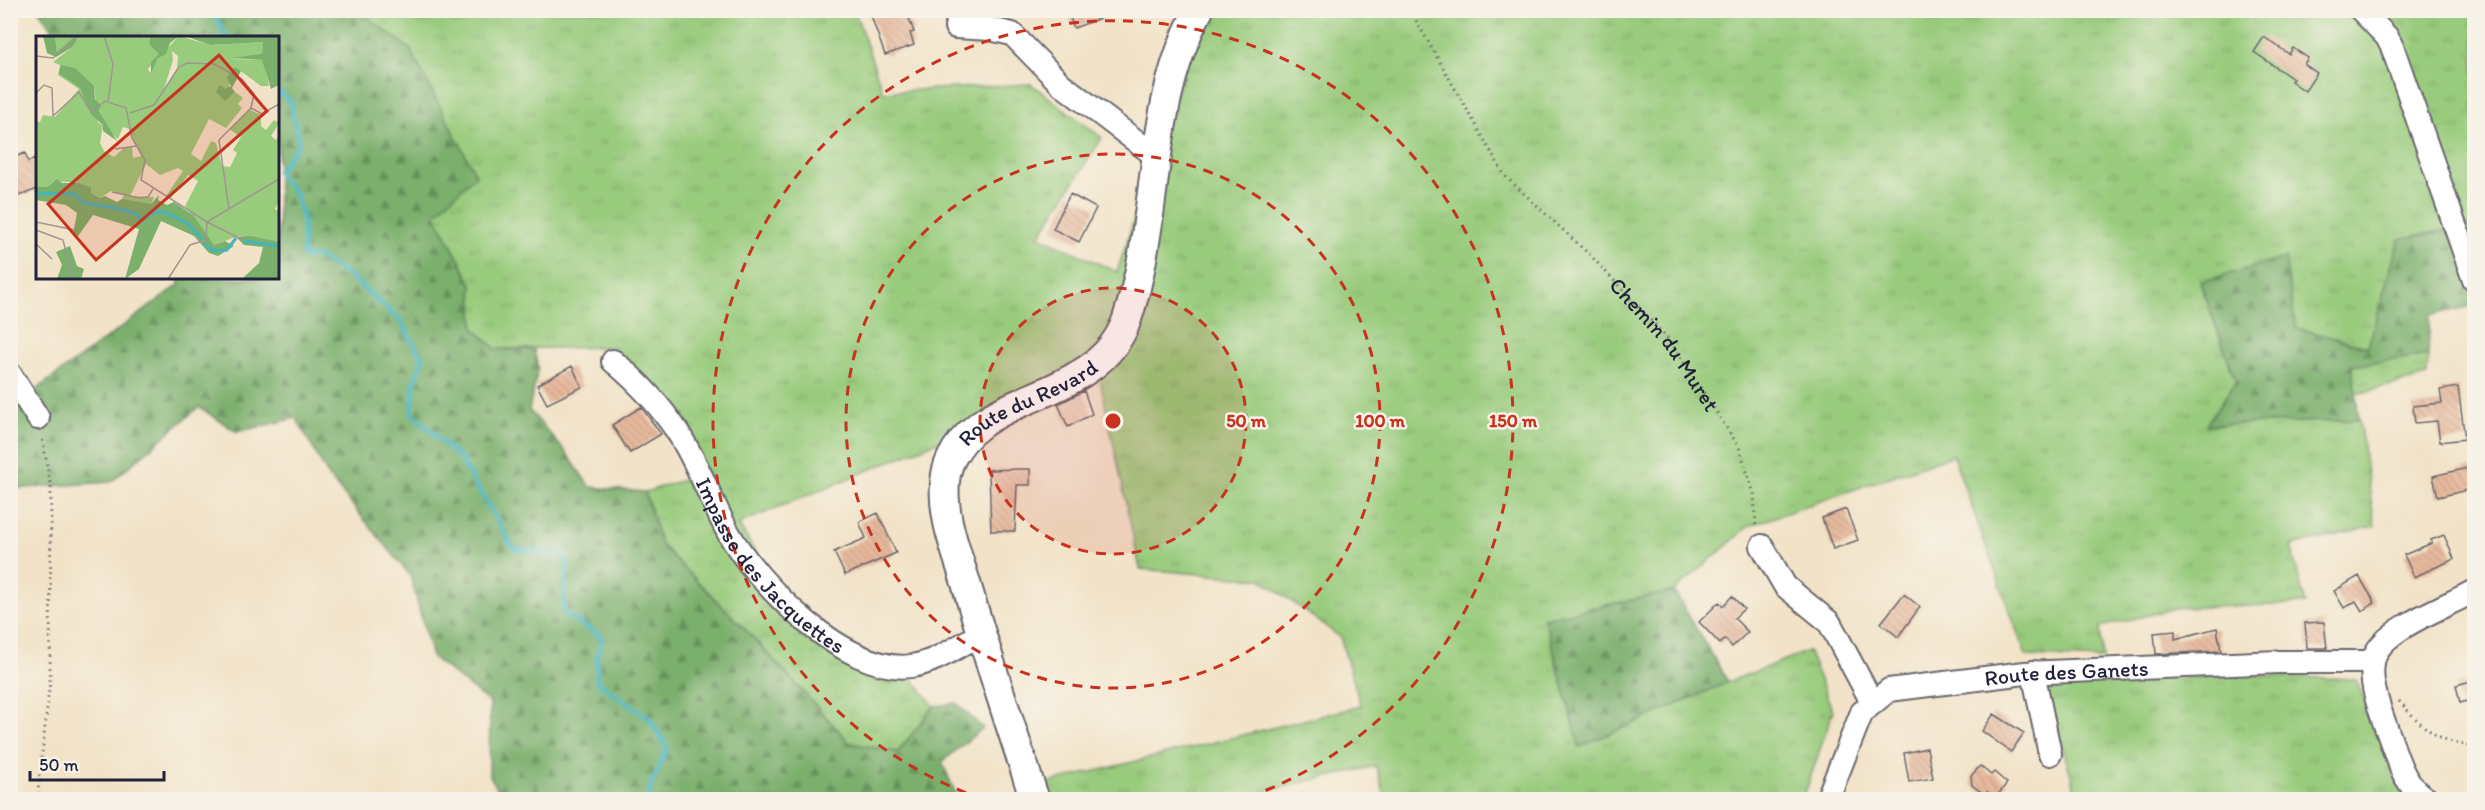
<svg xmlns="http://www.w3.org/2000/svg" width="2485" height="810" viewBox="0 0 2485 810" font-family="Itim,sans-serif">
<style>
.grass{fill:url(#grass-tufts);stroke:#5d765c;stroke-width:1.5}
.forest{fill:url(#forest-firs);stroke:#4e6854;stroke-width:1.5}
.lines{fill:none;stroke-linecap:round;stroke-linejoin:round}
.stream{stroke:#45b4bc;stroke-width:5}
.building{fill:url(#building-back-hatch)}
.minor-casing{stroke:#6b666c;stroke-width:26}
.major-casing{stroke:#6b666c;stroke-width:32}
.path{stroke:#6b666c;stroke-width:3;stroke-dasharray:1.5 4.5;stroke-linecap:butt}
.minor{stroke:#fff;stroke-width:22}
.major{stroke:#fff;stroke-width:28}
.ring{fill:none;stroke:#c8321e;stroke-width:3;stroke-dasharray:10 8}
.labels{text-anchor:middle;stroke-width:5;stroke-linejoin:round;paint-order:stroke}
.street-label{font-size:22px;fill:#22223b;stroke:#f7f3e8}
.inset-river{fill:none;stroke:#45b4bc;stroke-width:3}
.inset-road{fill:none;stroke:#9f9690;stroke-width:1.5}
.view{fill:#c8321e;fill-opacity:0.15;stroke:#c8321e;stroke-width:3}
.inset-edge{fill:none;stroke:#22223b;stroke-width:3}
.centre{fill:#c8321e;stroke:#f7f3e8;stroke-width:3}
.ring-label{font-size:18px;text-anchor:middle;font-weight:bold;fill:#c8321e;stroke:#f7f3e8;stroke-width:5;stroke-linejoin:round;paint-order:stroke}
</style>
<defs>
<pattern id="grass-tufts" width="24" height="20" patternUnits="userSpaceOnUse" patternTransform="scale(1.5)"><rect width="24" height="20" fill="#98cb7c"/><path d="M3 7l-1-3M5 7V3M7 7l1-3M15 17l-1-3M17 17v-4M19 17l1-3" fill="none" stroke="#83ae6c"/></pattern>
<pattern id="forest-firs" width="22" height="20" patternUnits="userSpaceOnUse" patternTransform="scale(1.5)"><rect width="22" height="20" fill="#7aaf6c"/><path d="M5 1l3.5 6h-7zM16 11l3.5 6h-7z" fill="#648e5a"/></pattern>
<pattern id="building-back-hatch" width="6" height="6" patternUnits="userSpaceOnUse" patternTransform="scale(1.5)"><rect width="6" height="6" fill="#e7b99d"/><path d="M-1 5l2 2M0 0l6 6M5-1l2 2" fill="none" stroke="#c69f88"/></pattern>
</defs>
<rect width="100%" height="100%" fill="#f7f3e8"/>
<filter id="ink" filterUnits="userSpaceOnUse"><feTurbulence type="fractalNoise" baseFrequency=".0167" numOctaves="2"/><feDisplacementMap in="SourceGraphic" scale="12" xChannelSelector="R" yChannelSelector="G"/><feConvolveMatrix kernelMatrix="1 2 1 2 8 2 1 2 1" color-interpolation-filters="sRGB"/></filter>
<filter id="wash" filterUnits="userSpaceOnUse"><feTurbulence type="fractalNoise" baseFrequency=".008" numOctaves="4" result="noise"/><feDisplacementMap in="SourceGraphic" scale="24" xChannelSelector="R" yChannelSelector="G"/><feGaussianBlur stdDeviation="1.35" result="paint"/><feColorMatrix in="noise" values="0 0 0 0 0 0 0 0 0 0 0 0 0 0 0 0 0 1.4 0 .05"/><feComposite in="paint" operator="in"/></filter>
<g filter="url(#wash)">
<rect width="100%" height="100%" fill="#f2e3c8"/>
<path class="grass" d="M358,11H855L883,92L1031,84L1102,138L1039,236L1117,272L1202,11H2474V225L2399,240L2369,347L2296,328L2200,282L2236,381L2207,425L2359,420L2375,526L2291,546L2305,604L2176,608L2100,627L2103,659L2026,656L1953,455L1749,526L1674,591L1544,618L1580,746L1728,682L1808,651L1833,711L1803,799H1386L1376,766L1230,799H1048L1043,784L1361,706L1340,637L1261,579L1140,569L1099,375L738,524L780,592L852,661L911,677L934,706L898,752L850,743L746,630L661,545L645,492L696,476L677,418L613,347L496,349L473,328L472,285L435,214L410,49Z
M2428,355L2427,376L2356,394L2351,366Z
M2243,675L2356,679L2404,799H2078L2043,683Z"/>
<path class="forest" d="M39,11H358L410,49L476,175L435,214L472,285L474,328L496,349L534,350L538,368L529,410L565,451L590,487L645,492L661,545L746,630L850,743L898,752L934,706L956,703L983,728L942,762L958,799H503L489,774L490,703L432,657L410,575L329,477L296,418L237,432L199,407L111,482L11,489L10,409L179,285L178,278H278V38L59,37Z
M2474,225V306L2430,315L2428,355L2352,366L2359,420L2206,425L2236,381L2200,282L2285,258L2296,328L2368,347L2399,239Z
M1674,591L1728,682L1580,747L1544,618Z"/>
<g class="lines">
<path class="stream" d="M212,10L227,38
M278,91L291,102L299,144L278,171
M278,173L296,195L303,221V256L318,257L349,276L400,320L423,360L414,383L412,413L461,460L514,549L561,554L568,562L563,613L602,637L597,657V682L649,718L667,748L649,790L650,800"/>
</g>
<g id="blocks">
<path class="building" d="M878,10H906L914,32L910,33L914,45L885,55L870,13Z
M1067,10H1117V12L1074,28Z
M2264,37L2289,54L2293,48L2308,58L2304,64L2317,73L2305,91L2291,81L2293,79L2254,52Z
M25,153L28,162L35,159L38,167V189L10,199V159Z
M1070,194L1096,208L1079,242L1053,229Z
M572,366L582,387L547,404L537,385Z
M2458,387L2465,439L2440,442L2437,421L2415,423L2413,406L2442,403L2440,390Z
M1084,391L1092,414L1068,427L1058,404Z
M641,407L661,434L630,453L612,425Z
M2472,467L2475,488L2438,497L2433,476Z
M1017,469H1030V485H1017L1015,531H991L989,470Z
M1846,509L1858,540L1833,549L1822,518Z
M878,513L896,553L845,575L834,552L866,538L859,522Z
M2444,535L2454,559L2414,577L2404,555L2432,543L2431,540Z
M2359,576L2375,603L2362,611L2356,601L2344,608L2334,591Z
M1904,594L1920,607L1898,637L1881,623Z
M1732,596L1744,609L1734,618L1748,632L1732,647L1725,639L1720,644L1699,622L1719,602L1723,606Z
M2324,622L2327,648H2307L2305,623Z
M2217,628L2221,651L2156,654L2154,633L2175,631V639Z
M2475,680V699L2460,703L2456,685Z
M1994,714L2024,733L2011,752L1982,731Z
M1927,748L1933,778L1909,782L1904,753Z
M1980,766L1991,775L1994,772L2007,783L1995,799L1987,792L1985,795L1972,785L1971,776Z"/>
</g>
</g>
<g filter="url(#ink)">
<use href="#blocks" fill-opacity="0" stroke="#6b666c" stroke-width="1.5"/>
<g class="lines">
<g class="minor-casing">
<g id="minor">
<path d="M2361,10L2387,37L2393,49L2474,280"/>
<path d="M956,27L990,29L1012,34L1061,84L1157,157"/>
<path id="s2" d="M613,361C638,382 659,404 677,431C698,463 710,499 728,532C757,584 847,675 911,666C935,663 960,645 981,634"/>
<path d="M10,374L38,418"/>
<path d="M1762,546L1785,586L1829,622L1872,702"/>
<path d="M2033,672L2050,754"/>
<path id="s3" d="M1827,800L1862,712L1889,690L2025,673L2278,662H2373"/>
<path d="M2429,800C2407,790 2399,764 2392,744C2385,723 2376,704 2373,682C2372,674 2372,663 2375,655C2387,627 2448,606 2474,591"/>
</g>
</g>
<g class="major-casing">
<g id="major">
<path id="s4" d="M1035,800C1011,728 987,656 966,583C960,563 952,542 948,522C944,502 942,477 951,459C965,430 992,415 1020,403C1063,384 1111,367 1127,319C1161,218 1146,105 1199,10"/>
</g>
</g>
<g class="path">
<path id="s1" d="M1410,10L1505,176L1592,257L1670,341L1739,447L1754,494L1756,528"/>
<path d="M2399,701C2424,728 2436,742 2474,746"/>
<path d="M37,800L50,681L51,488L42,437"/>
</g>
<use href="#minor" class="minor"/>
<use href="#major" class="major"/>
</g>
</g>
<circle cx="1113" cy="421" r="133" fill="#c8321e" fill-opacity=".12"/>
<g class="ring">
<circle cx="1113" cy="421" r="133"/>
<circle cx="1113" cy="421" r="267"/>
<path d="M983 799A400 400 0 1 1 1243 799"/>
</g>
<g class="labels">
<g class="street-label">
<text dy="8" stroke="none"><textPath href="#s1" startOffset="424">Chemin du Muret</textPath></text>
<text dy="8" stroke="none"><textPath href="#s4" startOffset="453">Route du Revard</textPath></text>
<text dy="8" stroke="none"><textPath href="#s2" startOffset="261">Impasse des Jacquettes</textPath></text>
<text dy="8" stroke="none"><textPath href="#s3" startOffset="308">Route des Ganets</textPath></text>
</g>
</g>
<g transform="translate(36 36)">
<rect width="243" height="243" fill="#f2e3c8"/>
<path d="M19,0H114L113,8L124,18L112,33L114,37L122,22L143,0L174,9L227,6L226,19L196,23L227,24L233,50H225L199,31L189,64L199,56L207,62L202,68L206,72L190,92L173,83L155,118L165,125L175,105L180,107L186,130L194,131L201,117L197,114L205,101L193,93L214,74L225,79V90L230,94L238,84L243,87L235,100L240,104L243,99V165L239,173L243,175V206L202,200L178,209L149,170L162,145L152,139L135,162L130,160L147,135L142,132L124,139L110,128L94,160L118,161L115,168L90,166L86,163L88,159L75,155L64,162L55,157V151L43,147L18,145L11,151H0V85L4,86L7,79L19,81L43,53L22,39L24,29L17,26L35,12V4L21,16ZM136,15L142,20L141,32L127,56L137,24ZM23,38L58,50L61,74L72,95L82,103L87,91L93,93L105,120L97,122L96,111L88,112L78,121L68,115L64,107L67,89L63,87L44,52Z" fill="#98cb7c" fill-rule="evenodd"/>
<path d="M7,0H19L21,16L38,1L41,4L35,12L20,21L11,17ZM114,0H143L134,7L130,18L122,22L115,37V26L123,18L113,8ZM149,0H243V49L235,53L226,24L195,22L226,18L227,6L174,9ZM25,29L39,32L58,50L59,63L65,70L62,74L81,105L67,95V89L55,78L44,52L23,38ZM199,31L205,35L196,52L199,56L189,65L180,56L184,49L189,53L195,50L191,41ZM21,143L26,147H43L55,151V157L64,162L69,160L81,166L86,163L115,168L123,159L122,164L131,169L138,166L157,179L178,209L189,205L198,210L182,220L173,217L158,200L125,185L103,233L89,243L103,193L57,179L40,203L37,198L41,177L30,169L0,164V151H11ZM215,200L243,206V243H198L207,242L223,227L227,211L208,209L200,201ZM34,210L41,230L48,233L45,243H21L26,229L20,216Z" fill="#7aaf6c"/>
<path class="inset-river" d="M0,157L38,158L48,167L85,173L102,179L105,185L120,175L130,177L151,187L166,203M207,205L243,210M168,207L177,215L191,214L200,202"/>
<path class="inset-road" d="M68,0L77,28L72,65M0,20L17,22L42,0M0,57L8,49L16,52L17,80L43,56L55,76L69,65L90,72L96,102L109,124L105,144L171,186L243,143M215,72L226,78L243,68M94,77L118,69L143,31L151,27L178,28L206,43L218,58L215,72M79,113L101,110M76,156L104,162L112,161L117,153M193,173L183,104L215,72M0,186L39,194M0,194L27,204L37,243M0,208L16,223M132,243L154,209L170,204L171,186L207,204"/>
<path class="view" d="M183,19L231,75L60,224L12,168Z"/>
<rect width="243" height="243" class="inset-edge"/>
</g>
<circle cx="1113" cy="421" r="9" class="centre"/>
<g class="ring-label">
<text x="1246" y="427">50 m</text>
<text x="1380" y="427">100 m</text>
<text x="1513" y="427">150 m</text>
</g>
<rect width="2485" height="810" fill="none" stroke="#f7f3e8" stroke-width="36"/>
<path d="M30 771v9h134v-9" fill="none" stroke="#22223b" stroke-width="3"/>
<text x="39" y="771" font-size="18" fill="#22223b" stroke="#f7f3e8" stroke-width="4.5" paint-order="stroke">50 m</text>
</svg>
